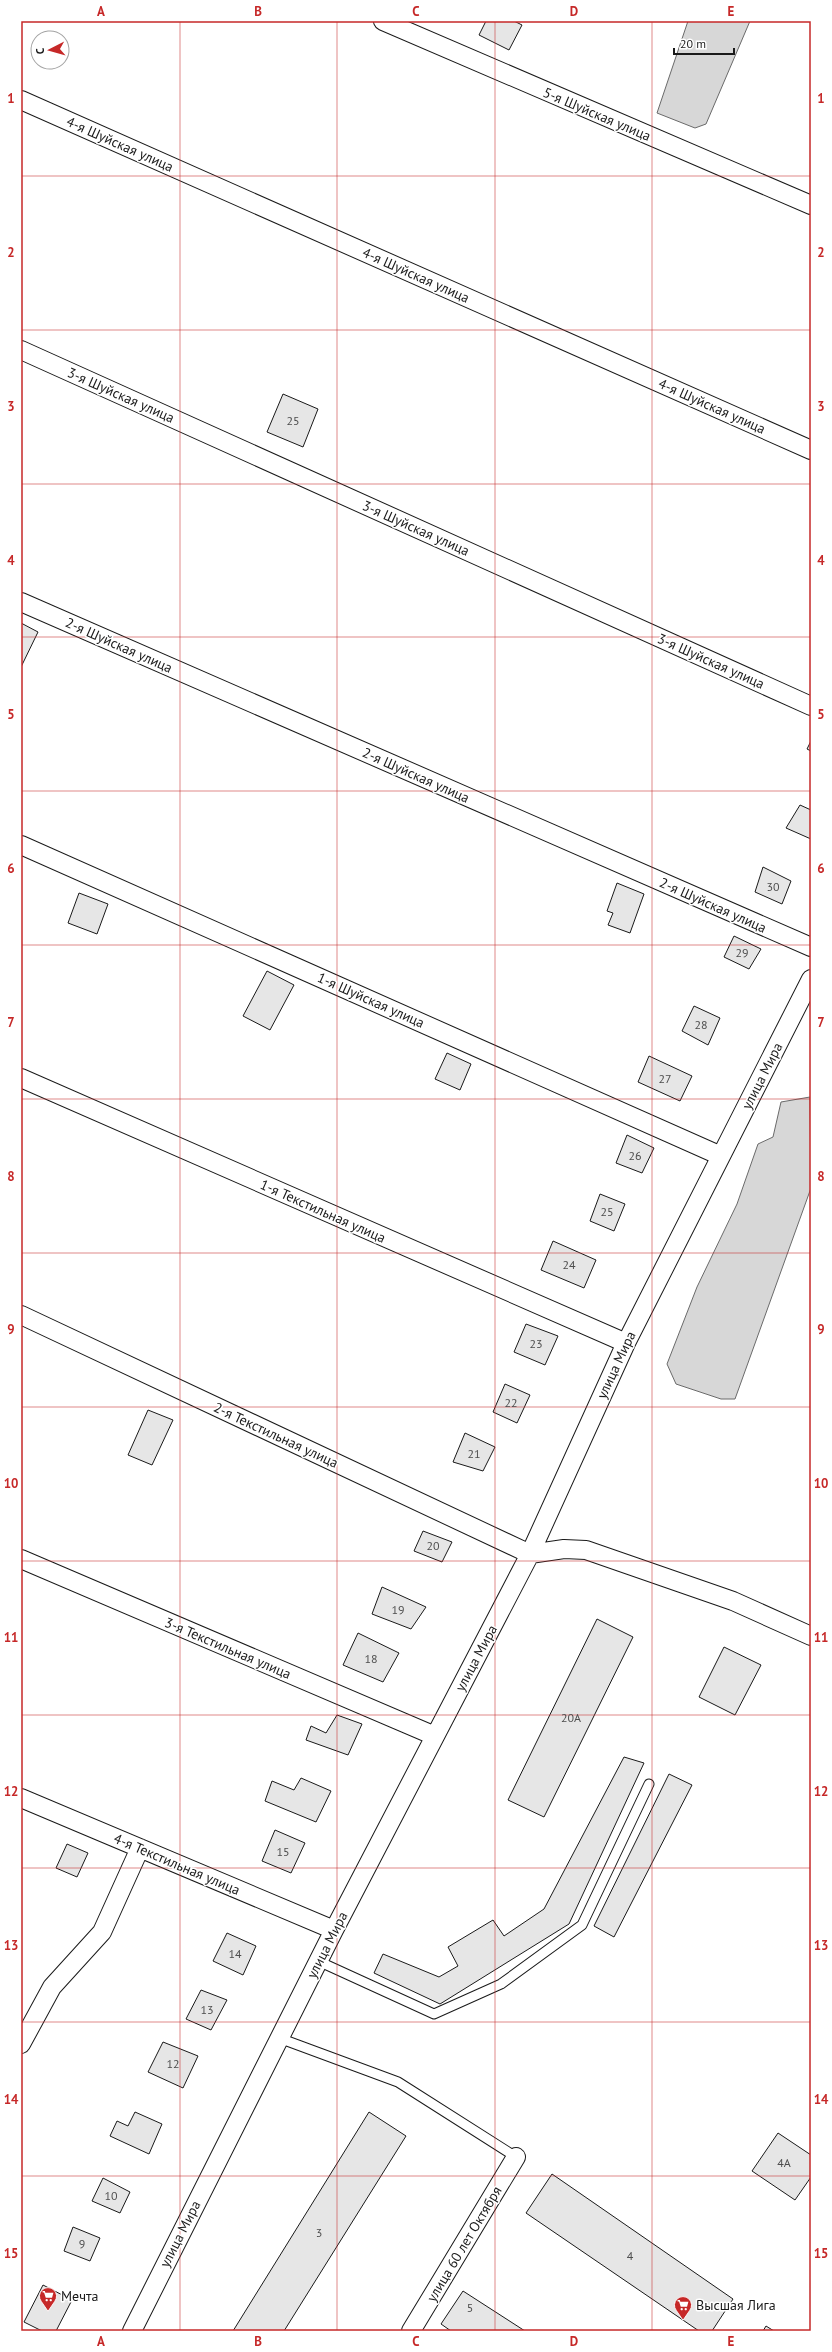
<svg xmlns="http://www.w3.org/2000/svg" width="832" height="2352" viewBox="0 0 832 2352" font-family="'PT Sans',sans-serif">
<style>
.water{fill:#d7d7d7;stroke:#6a6a6a}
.building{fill:#e6e6e6;stroke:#1a1a1a}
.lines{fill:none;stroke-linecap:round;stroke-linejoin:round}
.service-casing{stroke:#1a1a1a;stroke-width:11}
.minor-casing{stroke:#1a1a1a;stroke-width:20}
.service{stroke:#fff;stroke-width:9}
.minor{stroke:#fff;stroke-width:18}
.grid{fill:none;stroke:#c62828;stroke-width:1;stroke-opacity:0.55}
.labels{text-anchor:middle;stroke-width:3;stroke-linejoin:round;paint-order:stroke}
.number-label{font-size:12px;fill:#4d4d4d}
.street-label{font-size:14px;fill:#1a1a1a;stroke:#fff}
.poi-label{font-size:14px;fill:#1a1a1a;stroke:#fff;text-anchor:start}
.neatline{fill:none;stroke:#c62828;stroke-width:1.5}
.grid-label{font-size:13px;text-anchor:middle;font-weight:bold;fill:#c62828}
</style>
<rect width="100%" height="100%" fill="#fff"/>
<path class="water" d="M688,21H750L706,124L695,128L657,113Z
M810,1097L811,1188L735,1399H721L676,1384L667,1364L697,1287L737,1204L758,1144L773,1137L781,1102Z"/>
<path class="building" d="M486,21H514L522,25L509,50L479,35Z
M283,394L318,409L303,447L267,432Z
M21,623L38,632L21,667Z
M811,741V751L807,749Z
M800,805L811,810V839L786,828Z
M763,867L791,881L782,904L755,892Z
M617,883L644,894L630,933L608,925L613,913L607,911Z
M79,893L108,904L97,934L68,923Z
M734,936L761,949L749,969L724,957Z
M267,971L294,985L270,1030L243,1016Z
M694,1006L720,1018L708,1045L682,1031Z
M447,1053L471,1064L460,1090L435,1079Z
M649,1056L692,1076L680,1101L638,1082Z
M627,1135L654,1148L642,1173L616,1163Z
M600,1194L625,1204L614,1231L590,1221Z
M553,1241L596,1260L584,1288L541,1270Z
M526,1324L558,1336L545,1365L514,1352Z
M505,1384L530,1395L517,1423L493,1412Z
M148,1410L173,1420L152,1465L128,1455Z
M465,1433L495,1447L483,1471L453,1462Z
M423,1531L452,1542L442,1562L414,1551Z
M382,1587L426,1607L411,1629L372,1614Z
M597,1619L633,1637L544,1817L508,1800Z
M358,1633L399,1653L383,1682L343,1665Z
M724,1647L761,1665L735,1715L699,1697Z
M337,1715L362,1724L348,1755L306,1740L311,1726L326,1733Z
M624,1757L644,1763L569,1924L440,2004L374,1973L383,1954L439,1977L458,1966L448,1947L493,1920L504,1936L544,1909Z
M669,1774L692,1785L614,1937L594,1926Z
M301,1778L331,1791L316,1822L265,1801L272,1781L294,1790Z
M275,1830L305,1843L291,1873L262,1861Z
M67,1844L88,1853L77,1877L56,1868Z
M227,1933L256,1946L243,1975L213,1961Z
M201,1990L227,2000L211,2030L186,2019Z
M163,2042L198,2056L183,2088L148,2072Z
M135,2112L162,2124L149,2154L110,2136L117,2121L128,2126Z
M369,2112L406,2136L284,2331H233Z
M778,2133L811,2155V2177L795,2200L752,2171Z
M552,2174L733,2299L712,2331H699L526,2213Z
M103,2178L130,2192L120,2213L92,2201Z
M73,2227L100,2238L90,2261L64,2251Z
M43,2285L72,2300L56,2331H42L24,2322Z
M463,2291L525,2331H451L441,2324Z
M766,2326L774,2331H763Z"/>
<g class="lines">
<g class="service-casing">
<path id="service" d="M318,1961L434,2014L501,1984L582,1925L649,1784
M279,2038L398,2082L516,2157"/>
</g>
<g class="minor-casing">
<path id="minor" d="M383,21L811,205
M21,100L811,450
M21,350L811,706
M21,602L811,947
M21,845L721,1156
M21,1078L626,1343
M21,1315L530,1554L564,1549L586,1550L733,1601L811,1636
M21,1559L435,1736
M21,1798L334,1930
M21,2044L52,1987L102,1932L140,1848
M132,2331L334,1930L530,1554L626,1343L811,979
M411,2331L516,2157"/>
</g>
<use href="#service" class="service"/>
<use href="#minor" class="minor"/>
</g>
<path class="grid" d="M180,21V2331M337,21V2331M495,21V2331M652,21V2331M21,176H811M21,330H811M21,484H811M21,637H811M21,791H811M21,945H811M21,1099H811M21,1253H811M21,1407H811M21,1561H811M21,1715H811M21,1868H811M21,2022H811M21,2176H811"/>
<defs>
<g id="supermarket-pin" transform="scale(0.9)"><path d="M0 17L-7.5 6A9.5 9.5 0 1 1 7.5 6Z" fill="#c62828" stroke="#fff"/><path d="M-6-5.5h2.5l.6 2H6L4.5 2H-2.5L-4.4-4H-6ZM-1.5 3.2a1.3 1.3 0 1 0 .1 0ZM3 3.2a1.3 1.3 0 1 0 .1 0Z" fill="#fff"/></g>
</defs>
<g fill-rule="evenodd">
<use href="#supermarket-pin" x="48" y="2296"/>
<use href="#supermarket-pin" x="683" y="2305"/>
</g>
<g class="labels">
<g class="number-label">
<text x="293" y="425">25</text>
<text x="773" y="891">30</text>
<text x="742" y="957">29</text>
<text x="701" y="1029">28</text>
<text x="665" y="1083">27</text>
<text x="635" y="1160">26</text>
<text x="607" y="1216">25</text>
<text x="569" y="1269">24</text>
<text x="536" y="1348">23</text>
<text x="511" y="1407">22</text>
<text x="474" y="1458">21</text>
<text x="433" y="1550">20</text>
<text x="398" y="1614">19</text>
<text x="371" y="1663">18</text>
<text x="571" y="1722">20А</text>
<text x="283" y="1856">15</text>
<text x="235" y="1958">14</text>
<text x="207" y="2014">13</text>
<text x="173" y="2068">12</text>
<text x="784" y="2167">4А</text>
<text x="111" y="2200">10</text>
<text x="319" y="2237">3</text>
<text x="82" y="2248">9</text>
<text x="630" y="2260">4</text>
<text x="470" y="2312">5</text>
</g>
<g class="street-label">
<text transform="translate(597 114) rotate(23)" y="5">5-я Шуйская улица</text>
<text transform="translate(120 144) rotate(24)" y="5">4-я Шуйская улица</text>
<text transform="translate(416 275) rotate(24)" y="5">4-я Шуйская улица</text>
<text transform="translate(121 395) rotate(24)" y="5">3-я Шуйская улица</text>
<text transform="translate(712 406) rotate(24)" y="5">4-я Шуйская улица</text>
<text transform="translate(416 528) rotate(24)" y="5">3-я Шуйская улица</text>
<text transform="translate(119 645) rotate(24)" y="5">2-я Шуйская улица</text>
<text transform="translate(711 661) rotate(24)" y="5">3-я Шуйская улица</text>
<text transform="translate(416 775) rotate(24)" y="5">2-я Шуйская улица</text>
<text transform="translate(713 905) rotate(24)" y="5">2-я Шуйская улица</text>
<text transform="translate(371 1000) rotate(24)" y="5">1-я Шуйская улица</text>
<text transform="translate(762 1076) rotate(-63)" y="5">улица Мира</text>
<text transform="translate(323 1211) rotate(24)" y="5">1-я Текстильная улица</text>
<text transform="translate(616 1365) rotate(-65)" y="5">улица Мира</text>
<text transform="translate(276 1435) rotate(25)" y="5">2-я Текстильная улица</text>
<text transform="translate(228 1648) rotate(23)" y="5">3-я Текстильная улица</text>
<text transform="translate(476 1658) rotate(-62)" y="5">улица Мира</text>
<text transform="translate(177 1864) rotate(23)" y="5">4-я Текстильная улица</text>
<text transform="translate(327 1945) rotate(-63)" y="5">улица Мира</text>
<text transform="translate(180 2234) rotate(-63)" y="5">улица Мира</text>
<text transform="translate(464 2244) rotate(-59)" y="5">улица 60 лет Октября</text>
</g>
<g class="poi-label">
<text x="61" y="2301">Мечта</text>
<text x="696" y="2310">Высшая Лига</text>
</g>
</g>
<rect width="832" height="2352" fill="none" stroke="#ffffff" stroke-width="44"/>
<g transform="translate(50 50) rotate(264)"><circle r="19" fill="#ffffff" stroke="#a3a3a3"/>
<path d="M0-3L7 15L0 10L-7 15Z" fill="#c62828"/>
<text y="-6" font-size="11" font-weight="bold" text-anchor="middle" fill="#1a1a1a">С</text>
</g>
<path d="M674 48v6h60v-6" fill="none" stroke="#1a1a1a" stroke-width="2"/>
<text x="680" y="48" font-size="12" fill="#1a1a1a" stroke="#ffffff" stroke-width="3" paint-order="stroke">20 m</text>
<rect x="22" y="22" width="788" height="2308" class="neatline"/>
<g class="grid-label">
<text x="101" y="16">A</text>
<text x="258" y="16">B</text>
<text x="416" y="16">C</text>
<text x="574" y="16">D</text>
<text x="731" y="16">E</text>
<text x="11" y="103">1</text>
<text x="821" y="103">1</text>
<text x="11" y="257">2</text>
<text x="821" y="257">2</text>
<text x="11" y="411">3</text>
<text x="821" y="411">3</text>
<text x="11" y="565">4</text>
<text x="821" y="565">4</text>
<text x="11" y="719">5</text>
<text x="821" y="719">5</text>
<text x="11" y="873">6</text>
<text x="821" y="873">6</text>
<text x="11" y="1027">7</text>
<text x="821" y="1027">7</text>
<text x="11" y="1181">8</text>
<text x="821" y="1181">8</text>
<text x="11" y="1334">9</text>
<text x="821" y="1334">9</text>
<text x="11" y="1488">10</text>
<text x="821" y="1488">10</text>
<text x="11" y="1642">11</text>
<text x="821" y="1642">11</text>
<text x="11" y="1796">12</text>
<text x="821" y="1796">12</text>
<text x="11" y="1950">13</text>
<text x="821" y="1950">13</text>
<text x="11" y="2104">14</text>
<text x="821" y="2104">14</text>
<text x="11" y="2258">15</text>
<text x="821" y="2258">15</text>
<text x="101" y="2346">A</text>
<text x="258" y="2346">B</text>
<text x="416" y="2346">C</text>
<text x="574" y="2346">D</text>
<text x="731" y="2346">E</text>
</g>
</svg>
